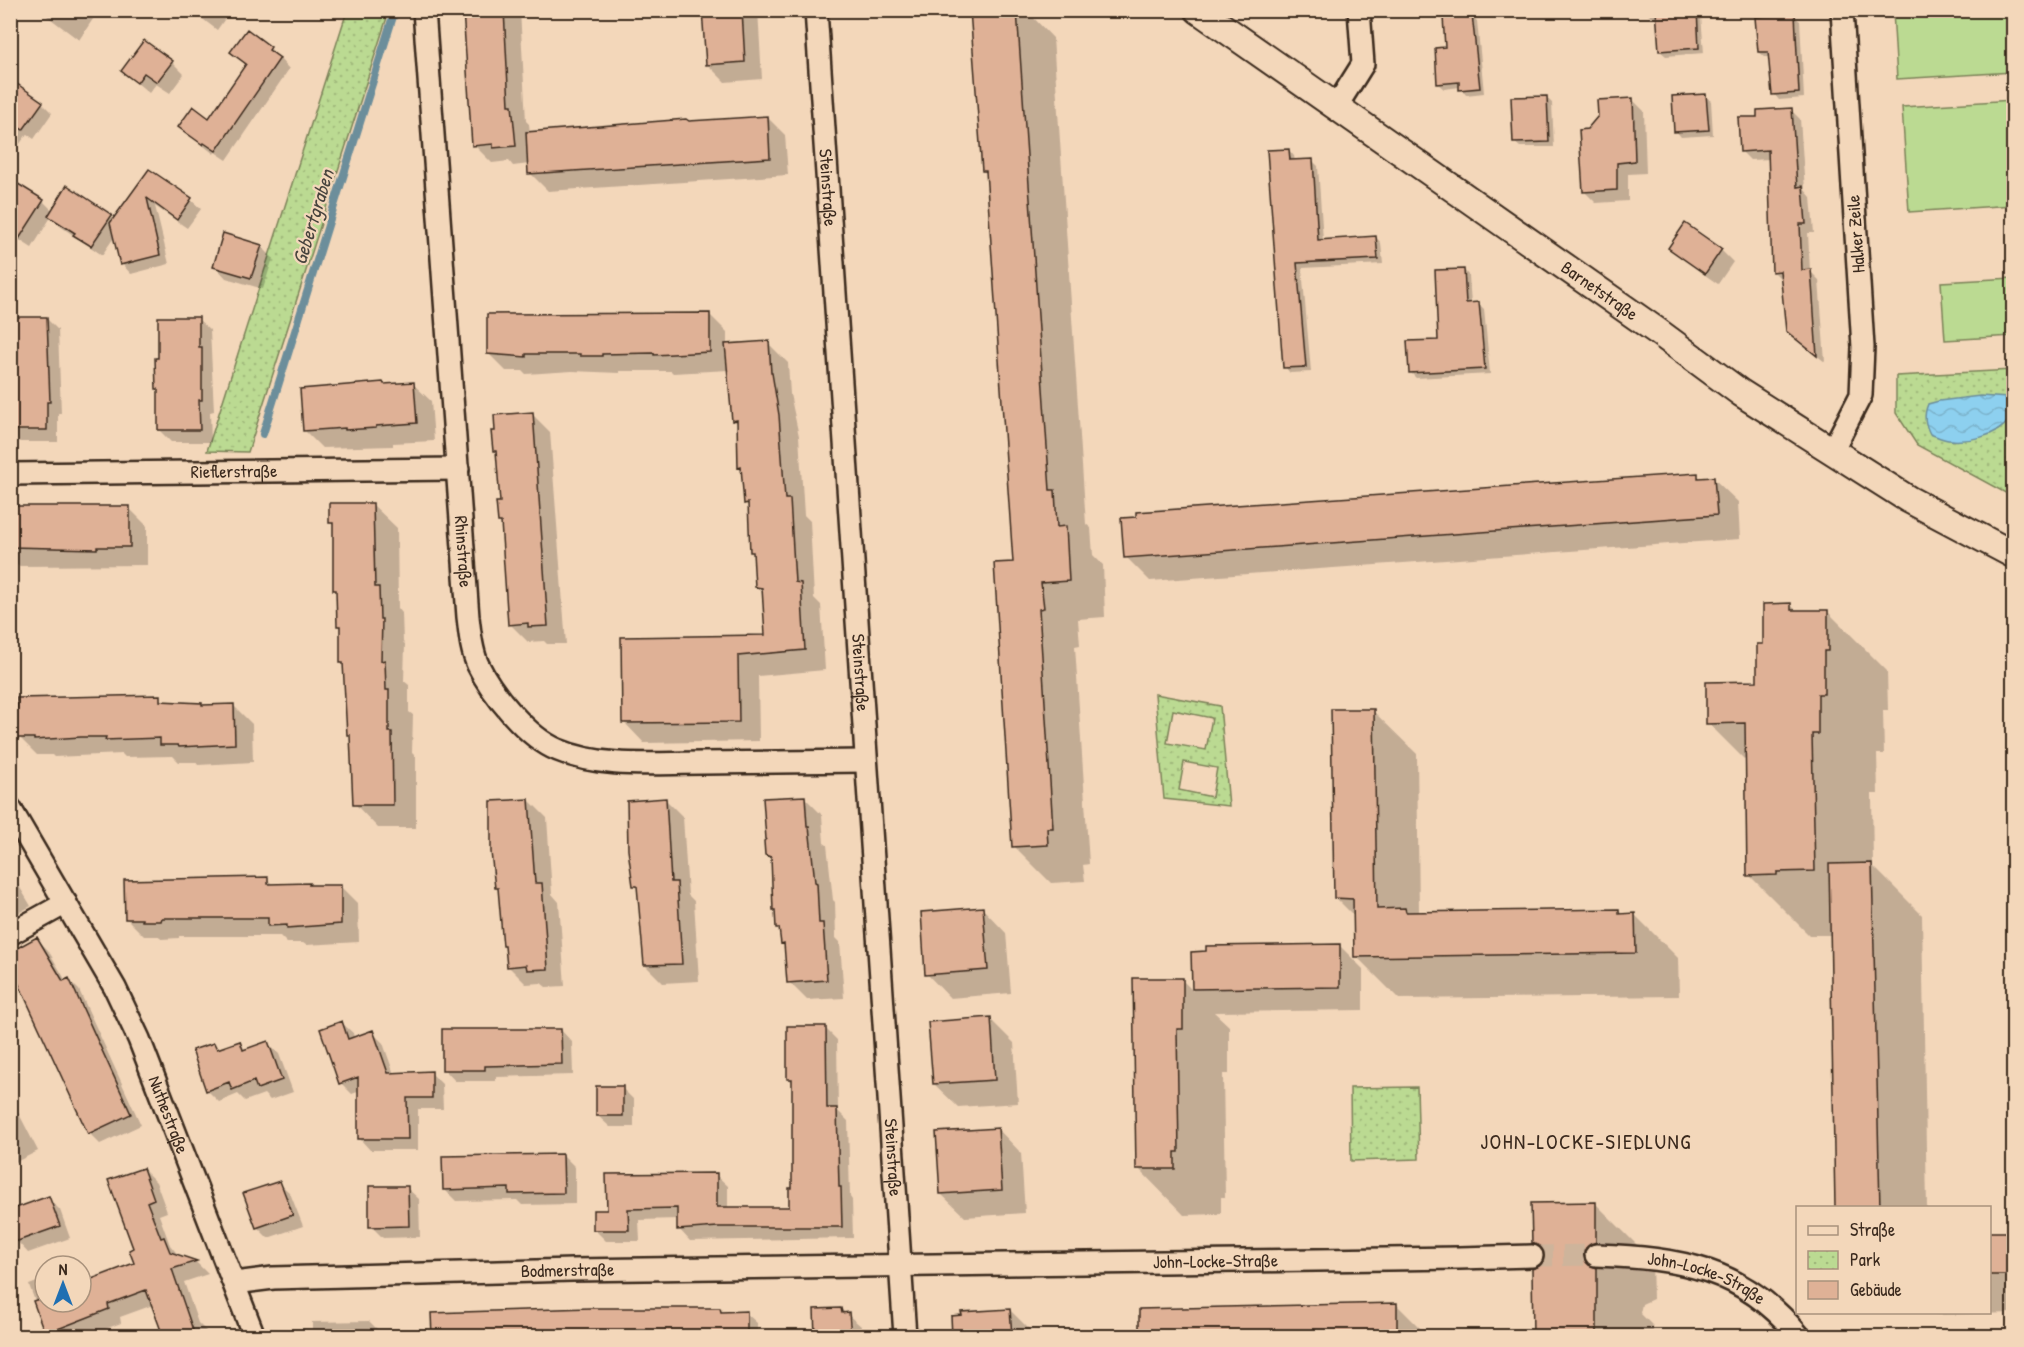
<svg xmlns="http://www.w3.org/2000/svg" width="2024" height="1347" viewBox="0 0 2024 1347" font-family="'Patrick Hand',sans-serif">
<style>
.grass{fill:#bbda92;stroke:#7b8258;stroke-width:1.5}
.park{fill:url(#park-dots);stroke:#7b8258;stroke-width:1.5;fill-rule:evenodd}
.water{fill:url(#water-waves);stroke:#6c8e9b;stroke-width:1.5}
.shadow{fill:#0003}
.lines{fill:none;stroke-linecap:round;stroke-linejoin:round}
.stream{stroke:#6c8e9b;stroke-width:8}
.building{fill:#dfb196;stroke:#3b2a1e;stroke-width:1.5}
.minor-tunnel{stroke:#ceb49b;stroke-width:21;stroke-dasharray:21 10;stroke-linecap:butt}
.minor-casing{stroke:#3b2a1e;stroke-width:26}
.tertiary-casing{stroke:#3b2a1e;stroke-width:30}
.minor{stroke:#f3d7ba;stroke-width:21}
.tertiary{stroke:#f3d7ba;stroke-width:26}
.labels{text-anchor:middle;stroke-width:4.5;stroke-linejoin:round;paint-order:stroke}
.street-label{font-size:18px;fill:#3b2a1e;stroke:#f3d7ba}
.water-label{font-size:20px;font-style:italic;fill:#47433d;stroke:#f3d7ba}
.quarter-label{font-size:21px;letter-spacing:1.5px;fill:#3b2a1e;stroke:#f3d7ba}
</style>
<defs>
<pattern id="park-dots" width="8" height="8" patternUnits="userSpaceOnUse" patternTransform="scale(1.5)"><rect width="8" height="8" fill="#bbda92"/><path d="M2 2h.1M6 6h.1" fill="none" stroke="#a2bb7d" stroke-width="1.8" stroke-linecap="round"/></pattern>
<pattern id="water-waves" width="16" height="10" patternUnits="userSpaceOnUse" patternTransform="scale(1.5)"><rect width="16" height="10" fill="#8dd0ef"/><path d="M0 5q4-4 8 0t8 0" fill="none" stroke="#7bb3cc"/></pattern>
</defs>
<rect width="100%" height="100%" fill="#f3d7ba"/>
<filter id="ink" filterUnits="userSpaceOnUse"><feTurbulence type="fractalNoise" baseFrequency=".0167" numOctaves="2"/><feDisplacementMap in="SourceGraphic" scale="12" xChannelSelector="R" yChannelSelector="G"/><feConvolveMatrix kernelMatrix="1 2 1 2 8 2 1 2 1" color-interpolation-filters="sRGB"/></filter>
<g filter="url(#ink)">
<path class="grass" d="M1893,11H2013V72L1897,79Z
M2013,100V205L1909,212L1902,107Z
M2013,278V336L1945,340L1941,282Z"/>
<path class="park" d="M347,11H389L248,452L207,451Z
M2013,370V497L1917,445L1896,413V376Z
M1155,694L1220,706L1229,806L1164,799ZM1173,710L1212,718L1206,750L1167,743ZM1184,762L1217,768L1212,797L1179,790Z
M1417,1087L1419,1159L1351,1161L1350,1088Z"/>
<path class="water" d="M1980,396L2008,398C2010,405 2013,413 2009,420C1997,437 1967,442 1948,440C1942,439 1936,436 1930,434C1925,424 1923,416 1928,404L1939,401Z"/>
<path class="shadow" d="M39,10H99L79,40Z
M191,10H231L217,30Z
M465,10H520L526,121L529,124L530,133L767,117L785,135L788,175L548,191L530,173L529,164L513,166L509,161L492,163L474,145Z
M704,10H758L762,79L725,82L707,64Z
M971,10H1026L1053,38L1086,524L1091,528L1093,555L1103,565L1105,617L1078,619L1080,645L1075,646L1089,864L1083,865L1085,881L1051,883L1014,846V564L988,175L983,170Z
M1646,10H1696L1701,16L1704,53L1666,56L1660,51L1658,18L1652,19Z
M1472,16L1477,21L1484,93L1466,95L1460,87L1444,89L1438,84L1447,48Z
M1794,16L1800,21L1804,98L1779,100L1774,94L1770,57H1765L1759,52Z
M270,48L289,69L227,160L215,152L214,154L180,127L209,120L247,66L232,52Z
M172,62L184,74L170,93L156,84L149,93L123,71Z
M1706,96L1711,101L1713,135L1681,137L1676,131Z
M1546,97L1552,103L1554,147H1520L1514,142Z
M1632,99L1644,111L1646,173L1628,174V201L1596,203L1585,192L1588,131Z
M10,100L42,103L52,113L34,139L27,134L19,145L10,138Z
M1791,110L1800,119L1805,190L1811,197L1814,233H1808L1810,271L1819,280L1825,362L1797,340L1783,281L1773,271L1770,159L1750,160L1741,151Z
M1289,150L1294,156L1295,162L1312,160L1318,166L1323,241L1376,237L1381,243L1383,264L1302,268L1311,372L1290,373L1285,367Z
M150,171L191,200L201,209L187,228L155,206L169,264L131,274L122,264L115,236L102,255L60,226L51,217L32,248L10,234L43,201L53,211L67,187L115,220Z
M1686,225L1721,250L1733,262L1718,284L1682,259L1670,248Z
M261,246L273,258L263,289L226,278L215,266Z
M1464,270L1469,276L1471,304H1479L1484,309L1490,374L1416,378L1411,373L1440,341Z
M709,314L727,332V345L768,343L788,363L790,394L799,436L804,515L810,521L814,598L821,605L825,670L758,676L759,741L644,743L624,722L767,636L764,594L757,587L754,554L751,551L750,508L745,503L743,470L740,467L739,425L734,420L729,370L673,373L671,371H619V373L572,371L526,374L523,371H506L488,353Z
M10,319H47L58,330L61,413H58V442H20L10,432Z
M198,319L210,330L214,411L210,412L211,442H171L159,430V391L157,389Z
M413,384L431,401L434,441L393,443V446L322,448L304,430L385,386Z
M532,414L550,432L566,644H547L544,641L528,642L510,624L503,525L499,522L501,503L497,454L494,451Z
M1697,475L1702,480L1714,479L1738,502L1740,539L1150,581L1126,557Z
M373,505L397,528L398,608L402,613L403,642L405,644L404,681L409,685V712L413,715L412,753L416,757V828H378L355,804L352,739L348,735L345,665L342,662L341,629L338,626L337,592L335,589L334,526L331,523Z
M10,508H129L147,526V565L20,566L10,564Z
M1791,605L1798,612L1827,611L1887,671L1888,710H1883L1884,754H1877L1878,794H1872L1873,866L1922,915L1927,1208H1837L1832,935H1809L1749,875L1747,762L1708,723L1759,683L1765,646Z
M159,697L165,703L202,704L203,706H234L252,724L253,762L198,765L196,762H179L173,756L125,757L122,754L54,757L52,755H37L19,737Z
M1373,711L1417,754L1419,913L1618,910L1623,915H1635L1678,958L1679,996L1399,999L1356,956L1355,917L1336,898Z
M804,797L822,815L824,843L827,845L833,900L835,902L836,938L840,942L844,998L807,1000L789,982L786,947L782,943L781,931L777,927L773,862L766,855Z
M529,800L547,818L552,894L559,902L565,986L546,987L541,983L526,984L508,966L507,948L504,946L500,890L497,887Z
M666,800L683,817L688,895L694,901L699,981L663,983L645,965L639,889L634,885Z
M10,871L31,906L11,917L10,916Z
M267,879L274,886L309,884L312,887L340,886L358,904L359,942L306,945L303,943H287L280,936H179V938L161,939L159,936H144L126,918Z
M983,909L1006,933L1011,993L950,998L927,974Z
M37,939L48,950L66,981L69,980L79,990L141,1125L100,1144L89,1133L22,987L10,994V955Z
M1339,945L1363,969V1010L1214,1012L1229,1026V1074H1223L1225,1197H1221V1214L1184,1215L1138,1168L1182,980L1193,991V953Z
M990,1019L1014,1043L1018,1103L958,1107L934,1084Z
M342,1023L353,1033L354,1038L372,1032L383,1043L394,1074L431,1073L442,1084L443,1109H418V1150H370L360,1139V1091L352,1094L341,1083Z
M825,1028L837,1040L838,1111L848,1121L850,1197L852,1200L853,1238L690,1241L679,1229V1219L639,1220L640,1241H606L595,1230L609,1211L716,1175L728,1186V1209L791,1208L794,1189L793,1083L788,1078Z
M561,1030L572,1042L573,1075L496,1077V1081H455L444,1069Z
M239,1043L246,1050L267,1043L279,1054L293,1092L270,1100L264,1094L245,1101L238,1094L219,1102L207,1090L214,1044L219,1050Z
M622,1088L634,1100V1127H610L598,1116Z
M10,1103L17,1110L38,1151L10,1165Z
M998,1129L1021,1153L1025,1213L965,1217L941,1194Z
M563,1155L575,1167V1204L522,1205L517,1200L456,1201L444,1189Z
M143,1169L156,1182L167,1212L159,1215L170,1245L179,1256L196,1262L208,1274L184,1282L198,1323L206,1331L208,1336H165L153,1305L120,1317L121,1323L87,1336H48L29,1285L45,1279V1302H81V1285L136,1264L135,1249Z
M279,1183L290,1193L303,1226L268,1238L257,1227Z
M407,1188L419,1199L420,1237L383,1238L371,1226Z
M48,1198L60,1210L70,1238L28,1253L17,1241Z
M1595,1203L1652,1260L1653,1299L1642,1304L1640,1313L1653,1326V1336H1534V1270L1539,1268L1546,1255L1533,1243Z
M2014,1233V1313L1936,1315L1934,1312H1990V1234Z
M1396,1304L1428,1336H1141L1140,1310Z
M720,1309L723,1313H746L757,1323V1332H763L767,1336H434L433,1315Z
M841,1309L861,1326V1336H852L851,1319H848L849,1336H817L816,1311Z
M1010,1310L1034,1334V1336H951V1327Z
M369,1321L381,1333V1336H312V1322Z"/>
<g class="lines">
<path class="stream" d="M263,434L395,10"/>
</g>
<path class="building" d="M463,10H504L509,105H512L516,146L493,148V144L472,146Z
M702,10H742L745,62L706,65Z
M970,10H1017L1050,490H1055L1057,527L1066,526L1069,581L1041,583L1044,608L1039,609L1053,828H1047L1048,845L1012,847L994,563L1013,562L986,171H982Z
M1656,10H1697L1699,48L1659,51Z
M1472,14L1480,88L1459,90V82L1437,84L1435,48L1445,47L1443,17Z
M1795,14L1799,93L1772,95L1768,52H1758L1755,17Z
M247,29L271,47L269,50L280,58L216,151L204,143L203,145L178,127L193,106L209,118L246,64L230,52Z
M144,40L173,61L157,82L144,73L137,83L121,71Z
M10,79L43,102L23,130L10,121Z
M1706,94L1709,130L1674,132L1672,96Z
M1547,96L1549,142L1513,143L1511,97Z
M1633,98L1635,161L1617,163V190L1583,192L1579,130L1587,129L1598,116L1597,100Z
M1792,108L1797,187L1803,186L1806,224H1800L1802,270L1811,269L1817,356L1786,331L1780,271L1772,272L1768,150L1740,152L1738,117H1757V110Z
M768,116L770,158L528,174L526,132L686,119L689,121Z
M1289,149L1290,160L1313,159L1318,240L1376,236L1378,259L1297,263L1306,367L1283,368L1267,150Z
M149,169L192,198L177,220L147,198L160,255L120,265L110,223Z
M10,179L44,200L10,253Z
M67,185L112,215L91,246L73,235L75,233L48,216Z
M1685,223L1722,249L1705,274L1668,248Z
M223,233L262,245L251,278L213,267Z
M1464,269L1466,303L1479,302L1485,369L1409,373L1407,341L1438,340L1435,270Z
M710,313V352L654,355V353L602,354V356H580V354H526V357L487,354V314Z
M10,317H47L50,402H47V430H10Z
M158,317H199V347H202V400H199L200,430H158V389H156L155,358H158Z
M769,341L771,373H772L779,415L785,499H790L795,582L801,583L805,650L738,656L739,722L622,723L621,637L765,635L762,588L755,587L753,552H750L748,503L744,504L741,467L738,468L737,420L732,421L725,344Z
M383,382L384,384L414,382L417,423L376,426V428L345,430V428L303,431L300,389Z
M533,412L548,626L528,627V623L508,625L501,522H498L496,502H500L496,451H493L491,431H495L494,415Z
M1698,473V478L1714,477L1717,515L1124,558L1121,518L1136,517V512Z
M329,503H373L375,587H379L380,619H382L381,661L385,660L386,690H389V732H392L393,805H353L350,735H347L343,663H340V626H337L336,590H333V523H329Z
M10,506H130V547H97V549L10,547Z
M1791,603V610H1828V651H1824V694H1818V734H1812L1815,871L1777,872V875L1747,876L1745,723L1706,724V682L1757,681V644H1763V604Z
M160,695V701L202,703V705L234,704L235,744L179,747L178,745H160V738L105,740L106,737H81L34,740V738H17V698Z
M1331,709H1374L1377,909L1405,908L1406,912L1619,909V914L1635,913L1636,953L1354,957L1353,899L1334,898Z
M805,796L807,826H809L815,882L817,883L819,923H823L827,980L787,983L784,943L781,944L779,928H776L775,910H773L771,857L765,855L764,841L766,839L763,798Z
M666,798L671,882H677L682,964L644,965L637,886H633L628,850L627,801Z
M529,799L535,883H542L548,969L527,970L526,965L507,967L505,946H503L498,888H495L491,852V801Z
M1872,863L1880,1208H1835L1829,864Z
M268,877V884L310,883L309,885H341V924L287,928V925L268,926V918H162L161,921H142V919H125L124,880Z
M983,907L988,970L925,975L921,912Z
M37,937L63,981L69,978L131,1114L88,1134L10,965V952Z
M1340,944V987L1192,989L1191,952L1206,951V946Z
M1133,978H1183V1029H1177L1179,1152H1175V1169H1136Z
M991,1017L995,1080L933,1084L928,1022Z
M342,1021L348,1039L373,1030L388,1073L432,1071V1098H407L408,1139H358V1077L339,1084L320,1029Z
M787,1026H826L827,1108H837L839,1187H841L842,1227H718L677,1230V1208L628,1209L629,1230H593V1210H607L606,1174L717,1173V1207H789V1188H792V1079H787Z
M442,1029H561L562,1064L485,1066V1070H442Z
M240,1041L243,1050L268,1041L282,1080L257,1089L254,1081L232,1090L229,1082L206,1091L192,1050L214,1043L217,1049Z
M596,1086H623V1116H596Z
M998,1128L1002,1190L940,1194L936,1132Z
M563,1154L564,1193L509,1194V1188L443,1190L442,1156Z
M143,1168L154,1199L147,1202L161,1238L164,1237L170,1252L197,1261L172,1269L195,1336H163L146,1290L108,1304L109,1309L45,1334L33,1301L45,1297V1302H81V1283L134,1263L129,1250L133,1248L108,1180Z
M280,1181L293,1215L256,1228L243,1193Z
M369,1186H408L409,1226L369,1227Z
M49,1196L60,1226L15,1242L10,1229V1210Z
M1596,1202V1242L1586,1248L1583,1255L1589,1265L1597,1268V1336H1533L1532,1269L1539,1266L1545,1256L1542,1249L1532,1243L1531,1203Z
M1989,1232H2013V1275H1989Z
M1397,1303V1336H1139V1309Z
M590,1308H720L721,1312L747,1311V1336H432L431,1313Z
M841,1308L842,1313L849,1312L851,1336H815L814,1309Z
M1010,1309L1012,1336H952L951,1316L962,1315L961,1312Z"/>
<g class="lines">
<path class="minor-tunnel" d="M1532,1256L1596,1255"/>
<g class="minor-casing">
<g id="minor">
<path id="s1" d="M424,10L468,617C470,633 471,650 478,665C492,694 528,738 558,750C603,769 655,763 702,763C757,762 812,762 866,761"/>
<path id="s2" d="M816,10L905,1336"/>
<path d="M1336,107L1363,64L1359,10"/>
<path d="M1832,451L1861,395L1863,347L1842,10"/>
<path id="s3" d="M10,474L458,469"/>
<path id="s4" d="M10,808L115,988L139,1039L254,1336"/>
<path d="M10,934L66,903"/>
<path id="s5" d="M1596,1255C1680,1258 1744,1268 1799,1336"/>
<path id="s6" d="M235,1283L273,1278L572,1270L1459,1258L1532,1256"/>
</g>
</g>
<g class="tertiary-casing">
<g id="tertiary">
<path id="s7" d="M1198,10L1657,331L1741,393L1908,499L2014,555"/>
</g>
</g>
<use href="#minor" class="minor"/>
<use href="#tertiary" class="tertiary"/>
</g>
</g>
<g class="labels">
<g class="street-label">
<text dy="6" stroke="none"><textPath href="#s2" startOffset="178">Steinstraße</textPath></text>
<text transform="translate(1856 234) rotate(-94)" y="6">Halker Zeile</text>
<text dy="6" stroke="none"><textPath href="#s7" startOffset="490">Barnetstraße</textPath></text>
<text dy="6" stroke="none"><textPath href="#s3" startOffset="224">Rieflerstraße</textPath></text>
<text dy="6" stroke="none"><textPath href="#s1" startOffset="543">Rhinstraße</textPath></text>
<text dy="6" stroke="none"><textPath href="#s2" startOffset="664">Steinstraße</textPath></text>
<text dy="6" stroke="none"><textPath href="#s4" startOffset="346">Nuthestraße</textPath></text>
<text dy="6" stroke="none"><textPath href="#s2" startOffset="1150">Steinstraße</textPath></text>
<text dy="6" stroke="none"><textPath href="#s6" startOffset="981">John-Locke-Straße</textPath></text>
<text dy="6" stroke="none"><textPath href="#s6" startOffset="333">Bodmerstraße</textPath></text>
<text dy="6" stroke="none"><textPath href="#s5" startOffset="114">John-Locke-Straße</textPath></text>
</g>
<g class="water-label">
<text transform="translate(313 217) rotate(-73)" y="7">Gebertgraben</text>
</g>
<g class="quarter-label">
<text x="1586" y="1149">JOHN-LOCKE-SIEDLUNG</text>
</g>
</g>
<rect width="2024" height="1347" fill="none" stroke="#f3d7ba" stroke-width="36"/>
<rect x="18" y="18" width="1988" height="1311" fill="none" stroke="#3b2a1e" stroke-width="2" filter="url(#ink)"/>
<rect x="1796" y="1206" width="195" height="108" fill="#f3d7ba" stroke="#a9927c" stroke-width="1.5"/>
<rect x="1808" y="1226" width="30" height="9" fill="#f3d7ba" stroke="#a9927c" stroke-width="1.5"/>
<text x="1850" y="1236" font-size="18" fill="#3b2a1e">Straße</text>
<rect x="1808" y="1251" width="30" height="18" fill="url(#park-dots)" stroke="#a9927c" stroke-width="1.5"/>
<text x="1850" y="1266" font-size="18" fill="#3b2a1e">Park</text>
<rect x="1808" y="1281" width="30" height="18" fill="#dfb196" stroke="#a9927c" stroke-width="1.5"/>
<text x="1850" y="1296" font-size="18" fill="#3b2a1e">Gebäude</text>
<g transform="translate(63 1284)"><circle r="28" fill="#f3d7ba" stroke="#a9927c" stroke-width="1.5"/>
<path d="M0-4.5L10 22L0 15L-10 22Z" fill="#1f6fb2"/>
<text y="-9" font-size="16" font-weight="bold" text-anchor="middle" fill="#3b2a1e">N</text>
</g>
</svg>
